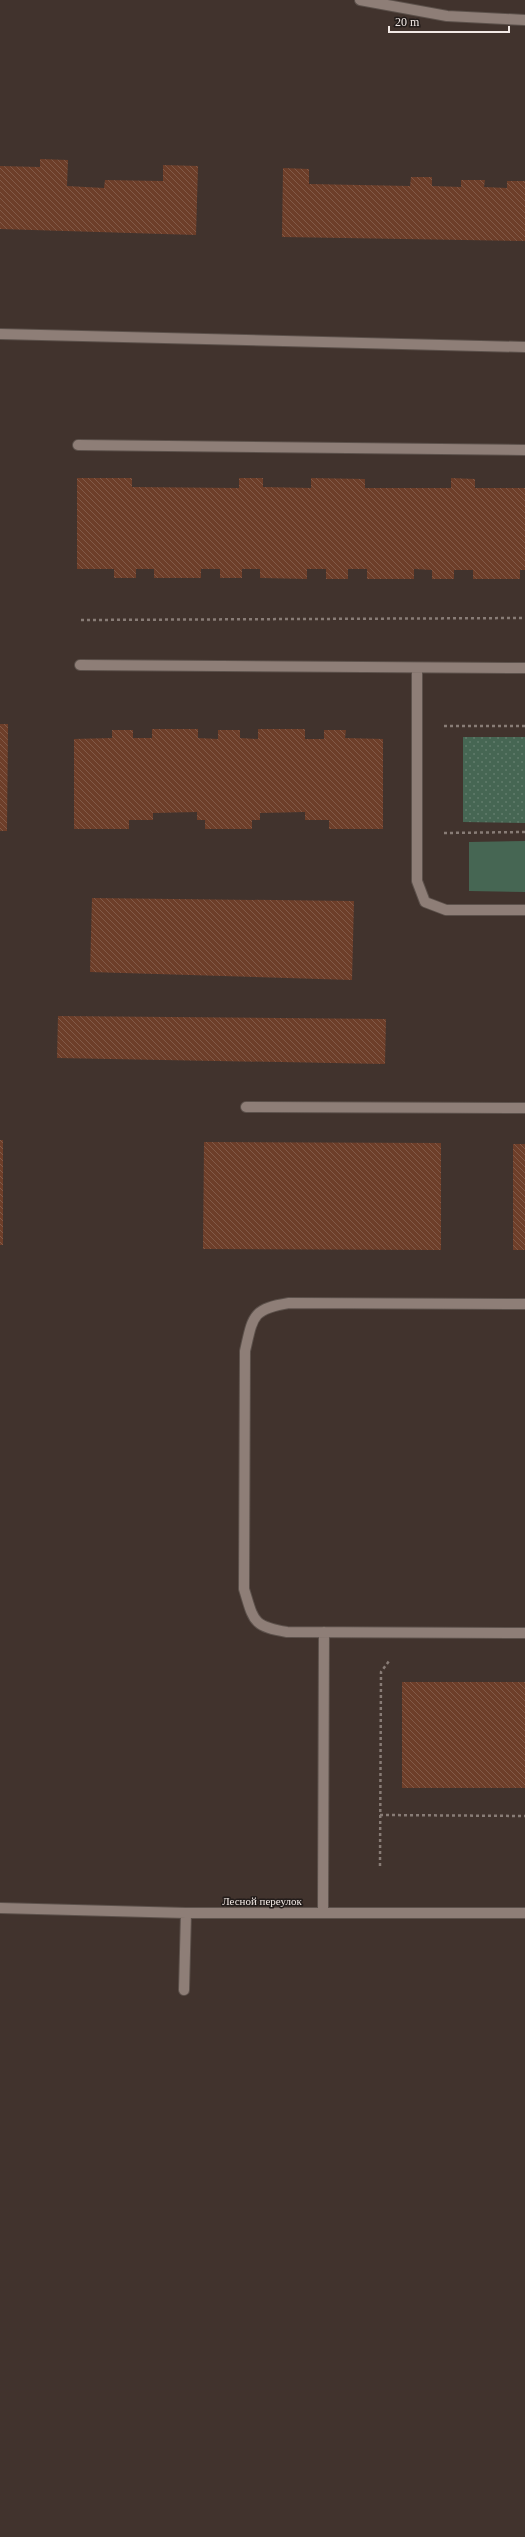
<svg xmlns="http://www.w3.org/2000/svg" width="525" height="2537" viewBox="0 0 525 2537" font-family="Georgia,serif">
<style>
.park{fill:url(#park-dots)}
.garden{fill:#466653}
.building{fill:url(#building-back-hatch)}
.lines{fill:none;stroke-linecap:round;stroke-linejoin:round}
.minor-casing{stroke:#5c514b;stroke-width:12}
.path{stroke:#887c76;stroke-width:2.5;stroke-dasharray:3 3;stroke-linecap:butt}
.minor{stroke:#8e7e77;stroke-width:10}
.labels{text-anchor:middle;stroke-width:3;stroke-linejoin:round;paint-order:stroke}
.street-label{font-size:11px;fill:#f2e9e5;stroke:#231c1a}
</style>
<defs>
<pattern id="park-dots" width="8" height="8" patternUnits="userSpaceOnUse"><rect width="8" height="8" fill="#466653"/><path d="M2 2h.1M6 6h.1" fill="none" stroke="#617c6c" stroke-width="1.8" stroke-linecap="round"/></pattern>
<pattern id="building-back-hatch" width="6" height="6" patternUnits="userSpaceOnUse"><rect width="6" height="6" fill="#6d3e29"/><path d="M-1 5l2 2M0 0l6 6M5-1l2 2" fill="none" stroke="#825a48"/></pattern>
</defs>
<rect width="100%" height="100%" fill="#41332d"/>
<path class="park" d="M463,737H525V823L463,822Z"/>
<path class="garden" d="M525,841V892L469,891V842Z"/>
<path class="building" d="M40,159L68,160L67,186L104,188L105,180L163,181V165L198,166L196,235L0,229V166L40,167Z
M283,168L309,169V184L410,186L411,177H432V186L461,187V180H485L484,187L507,188V181H525V241L282,237Z
M77,478H132V487L239,488V478H263V487L311,488V478L365,479V488H451V478L475,479V488H525V570H520V579H473V570H454V579H432V570L414,569V579H367V569H348V579H326V569H307V579L260,578V569H242V578H220V569H201V578H154V569H136V578H114V569H77Z
M0,724H8L7,831H0Z
M152,729H198V738L218,739V730H240V738L258,739V729H305V739H324V730H346L345,738L383,739V829H329V820H305V812L260,813V820H252V829H205V820H197V812L153,813V820H129V829H74V739L112,738V730H133V738H152Z
M92,898L354,901L352,980L90,972Z
M58,1016L386,1019L385,1064L57,1058Z
M0,1140H3V1245H0Z
M204,1142L441,1143V1250L203,1249Z
M513,1144H525V1250H513Z
M402,1682H525V1788H402Z"/>
<g class="lines">
<g class="minor-casing">
<path id="minor" d="M360,0L447,16L525,20
M0,334L525,347
M78,445L525,450
M80,665L525,668
M417,668V881L425,902L446,910H525
M246,1107L525,1108
M525,1304L289,1303C252,1309 253,1316 245,1351L244,1589C254,1621 252,1626 287,1632L525,1633
M0,1908L186,1913H525
M323,1913L324,1632
M184,1990L186,1913"/>
</g>
<path class="path" d="M81,620L525,618
M444,726H525
M444,833L525,832
M380,1815L525,1816
M380,1866L381,1672L389,1661"/>
<use href="#minor" class="minor"/>
</g>
<g class="labels">
<g class="street-label">
<text x="262" y="1905">Лесной переулок</text>
</g>
</g>
<path d="M389 26v6h120v-6" fill="none" stroke="#f2e9e5" stroke-width="2"/>
<text x="395" y="26" font-size="12" fill="#f2e9e5" stroke="#231c1a" stroke-width="3" paint-order="stroke">20 m</text>
</svg>
